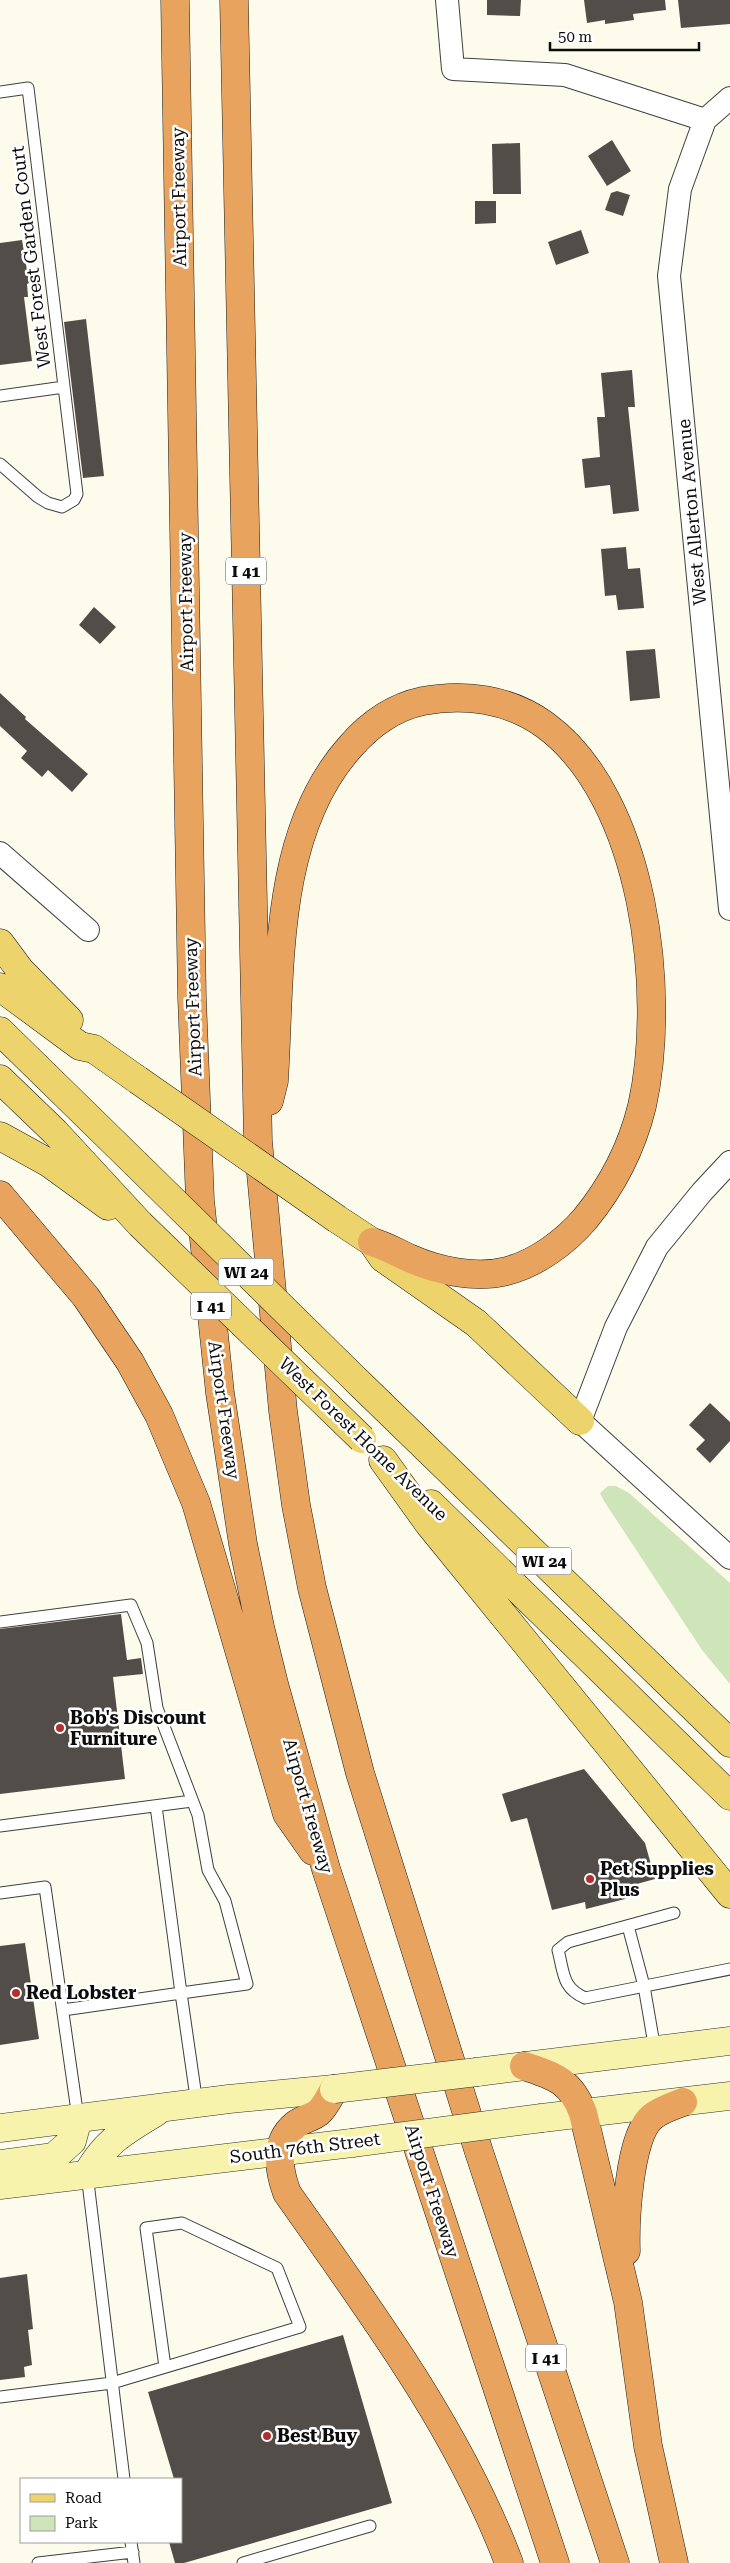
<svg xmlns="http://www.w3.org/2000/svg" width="730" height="2563" viewBox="0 0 730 2563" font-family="'Roboto Serif',serif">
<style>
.green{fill:#cee5b9}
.building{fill:#534d49}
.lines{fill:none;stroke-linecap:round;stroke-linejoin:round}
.lane-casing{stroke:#3f3f3f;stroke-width:13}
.street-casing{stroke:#3f3f3f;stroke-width:24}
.secondary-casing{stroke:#2e2e2e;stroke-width:29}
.primary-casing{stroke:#1d1d1d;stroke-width:29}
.highway-casing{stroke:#1d1d1d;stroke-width:29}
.lane{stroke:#fff;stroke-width:11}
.street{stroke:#fff;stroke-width:22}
.secondary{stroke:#f8f3ac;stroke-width:28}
.primary{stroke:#edd36c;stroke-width:28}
.highway{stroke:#e8a35f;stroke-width:28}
.secondary-bridge-casing{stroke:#2e2e2e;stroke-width:29;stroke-linecap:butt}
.primary-bridge-casing{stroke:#1d1d1d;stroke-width:29;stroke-linecap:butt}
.secondary-bridge{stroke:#f8f3ac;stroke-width:28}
.primary-bridge{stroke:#edd36c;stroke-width:28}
.poi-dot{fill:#b02f31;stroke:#fff;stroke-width:2}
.labels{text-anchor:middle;stroke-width:5;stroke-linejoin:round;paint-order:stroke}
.shield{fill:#fff;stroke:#555;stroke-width:1}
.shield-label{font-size:16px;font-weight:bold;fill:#0c0c0c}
.street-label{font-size:18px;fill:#0c0c0c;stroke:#fff}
.poi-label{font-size:18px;font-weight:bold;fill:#0c0c0c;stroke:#fff;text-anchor:start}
</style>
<rect width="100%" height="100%" fill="#fdfbec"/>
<path class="green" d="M608,1486H616L629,1493L730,1583V1684L702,1650L604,1501L600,1493Z"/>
<path class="building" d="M487,0H521L520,16L487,15Z
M584,0H665L666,10L633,14L634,20L605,24V20L587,23Z
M678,0H730V24L681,28Z
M612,140L631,171L607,186L588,156Z
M520,143L521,194H493L492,144Z
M617,191L630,195L623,216L605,210L611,193Z
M475,201H496V223L475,224Z
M581,230L589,253L556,265L548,242Z
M22,240L29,283L27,284L28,297H24L32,361L0,365V243Z
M86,319L104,476L83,478L64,322Z
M632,370L635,407H628L639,511L613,514L610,485L585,488L582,459L600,457L597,417H605L601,373Z
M626,547L628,569L640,568L644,608L618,610L616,595L605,596L601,549Z
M94,607L116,627L100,644L79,625Z
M655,649L660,698L630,701L626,651Z
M0,693L26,717L25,719L88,774L72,792L48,770L42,777L21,758L27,751L0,726Z
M710,1403L730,1422V1441L710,1463L696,1449L705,1440L689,1425Z
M121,1614L127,1660L141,1658L143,1674L113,1677L125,1779L0,1794V1629Z
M584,1769L645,1843L655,1879L622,1888L625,1899L586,1909L585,1902L552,1910L527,1818L511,1822L502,1794Z
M25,1943L39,2039L0,2045V1946Z
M27,2274L33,2329L28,2330L32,2365L24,2367L25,2377L0,2380V2278Z
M343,2335L392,2503L184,2563H175L169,2542H181V2479H174L148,2392Z"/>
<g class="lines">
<g class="lane-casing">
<path id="lane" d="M0,92L28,88L77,494L74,500L62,507L48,503L38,497L0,464
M0,396L64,387
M0,1622L131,1605L147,1643L157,1708L198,1815L208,1870L225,1901L247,1984L181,1993L156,1806
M0,1826L192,1801
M0,1893L45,1887L78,2118
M674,1913L568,1942L558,1950C564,1973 562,1988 585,1998L730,1969
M628,1926L644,1986L655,2050
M63,2010L181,1993L197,2104
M87,2174L124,2479
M0,2397L112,2383L300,2327L277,2268L182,2223L146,2228L165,2367
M131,2542L134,2563
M38,2563L133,2552
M243,2563L370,2526"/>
</g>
<g class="street-casing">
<path id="street" d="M447,0L453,69L565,75L705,120
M730,98L705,120L680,189L669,276L730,909
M0,853L88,930
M730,1162L702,1192L657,1247L616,1327L580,1421L730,1558"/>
</g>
<g class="secondary-casing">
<path id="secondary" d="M477,2072L730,2041
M542,2118L730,2096
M0,2128L229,2099L334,2089
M0,2164L54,2157L72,2141L78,2118
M87,2174C106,2141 123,2132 156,2112
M0,2185L352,2143"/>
</g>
<g class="primary-casing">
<path id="primary" d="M0,943L20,970L69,1020
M0,987L80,1046L94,1049L138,1080
M0,1031L135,1163
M0,1079L55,1132L140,1224
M0,1136L49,1163L108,1206
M337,1219L372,1242L383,1258L476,1323L580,1421
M357,1381L730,1743
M383,1460L429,1524L730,1894
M431,1504L730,1796"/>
</g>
<g class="highway-casing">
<path id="highway" d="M175,0L192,998L200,1200L220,1393L243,1544L260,1627L274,1684L326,1869L555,2563
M234,0L258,1141L283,1411L296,1505L312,1588L360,1773L479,2152L615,2563
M269,1101L274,1081C281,972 272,834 350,747C369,725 394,707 423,701C465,693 509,699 545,725C645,798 667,994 642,1106C632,1147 612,1186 585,1219C565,1242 537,1263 507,1271C476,1279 438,1271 409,1258C396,1252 386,1246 372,1242
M0,1195L86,1297L130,1362L159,1415L196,1503L287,1814L313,1851
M524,2066C555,2076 571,2081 583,2113L628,2302L648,2446L674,2563
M334,2089C330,2096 325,2107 319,2112C312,2118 302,2119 295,2125C273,2143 279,2171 287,2193C370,2311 458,2428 509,2563
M626,2251C625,2222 629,2135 652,2117C660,2110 673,2106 683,2102"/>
</g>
<use href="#lane" class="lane"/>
<use href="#street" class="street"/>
<use href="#secondary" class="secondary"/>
<use href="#primary" class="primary"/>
<use href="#highway" class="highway"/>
<g class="secondary-bridge-casing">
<path id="secondary-bridge" d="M334,2089L477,2072
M352,2143L542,2118"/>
</g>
<g class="primary-bridge-casing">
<path id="primary-bridge" d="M138,1080L337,1219
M135,1163L357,1381
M140,1224L362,1439"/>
</g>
<use href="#secondary-bridge" class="secondary-bridge"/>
<use href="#primary-bridge" class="primary-bridge"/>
</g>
<g class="poi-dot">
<circle cx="60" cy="1728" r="5"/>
<circle cx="590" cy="1879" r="5"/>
<circle cx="16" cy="1993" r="5"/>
<circle cx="267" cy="2436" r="5"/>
</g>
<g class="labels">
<g class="shield">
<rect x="226" y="557.5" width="40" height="27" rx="4"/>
<rect x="218.5" y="1258.5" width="55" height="27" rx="4"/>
<rect x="191" y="1292.5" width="40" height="27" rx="4"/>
<rect x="516.5" y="1547.5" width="55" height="27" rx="4"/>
<rect x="526" y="2344.5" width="40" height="27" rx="4"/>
</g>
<g class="shield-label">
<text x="246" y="577">I 41</text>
<text x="246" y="1278">WI 24</text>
<text x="211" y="1312">I 41</text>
<text x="544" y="1567">WI 24</text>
<text x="546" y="2364">I 41</text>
</g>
<g class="street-label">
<text transform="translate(179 197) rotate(-91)" y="6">Airport Freeway</text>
<text transform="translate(31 257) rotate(-97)" y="6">West Forest Garden Court</text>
<text transform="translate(692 512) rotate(-95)" y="6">West Allerton Avenue</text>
<text transform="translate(186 602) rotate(-91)" y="6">Airport Freeway</text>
<text transform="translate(193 1007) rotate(-92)" y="6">Airport Freeway</text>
<text transform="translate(224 1410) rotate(82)" y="6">Airport Freeway</text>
<text transform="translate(363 1439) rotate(44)" y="6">West Forest Home Avenue</text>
<text transform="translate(308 1806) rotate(74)" y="6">Airport Freeway</text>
<text transform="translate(305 2148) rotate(-7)" y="6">South 76th Street</text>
<text transform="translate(432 2191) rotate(72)" y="6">Airport Freeway</text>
</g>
<g class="poi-label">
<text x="70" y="1724">Bob's Discount<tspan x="70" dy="21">Furniture</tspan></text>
<text x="600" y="1875">Pet Supplies<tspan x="600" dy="21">Plus</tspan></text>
<text x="26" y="1999">Red Lobster</text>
<text x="277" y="2442">Best Buy</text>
</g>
</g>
<rect x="20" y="2478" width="162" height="65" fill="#ffffff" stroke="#9e9e9e"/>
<rect x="30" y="2494" width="25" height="8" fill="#edd36c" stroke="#9e9e9e"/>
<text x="65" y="2503" font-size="15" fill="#0c0c0c">Road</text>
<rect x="30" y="2516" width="25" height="15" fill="#cee5b9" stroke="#9e9e9e"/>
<text x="65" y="2528" font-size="15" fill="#0c0c0c">Park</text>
<path d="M550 42v8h149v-8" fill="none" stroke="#0c0c0c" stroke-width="2.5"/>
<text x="558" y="42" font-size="15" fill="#0c0c0c" stroke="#ffffff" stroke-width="4" paint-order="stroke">50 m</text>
</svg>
